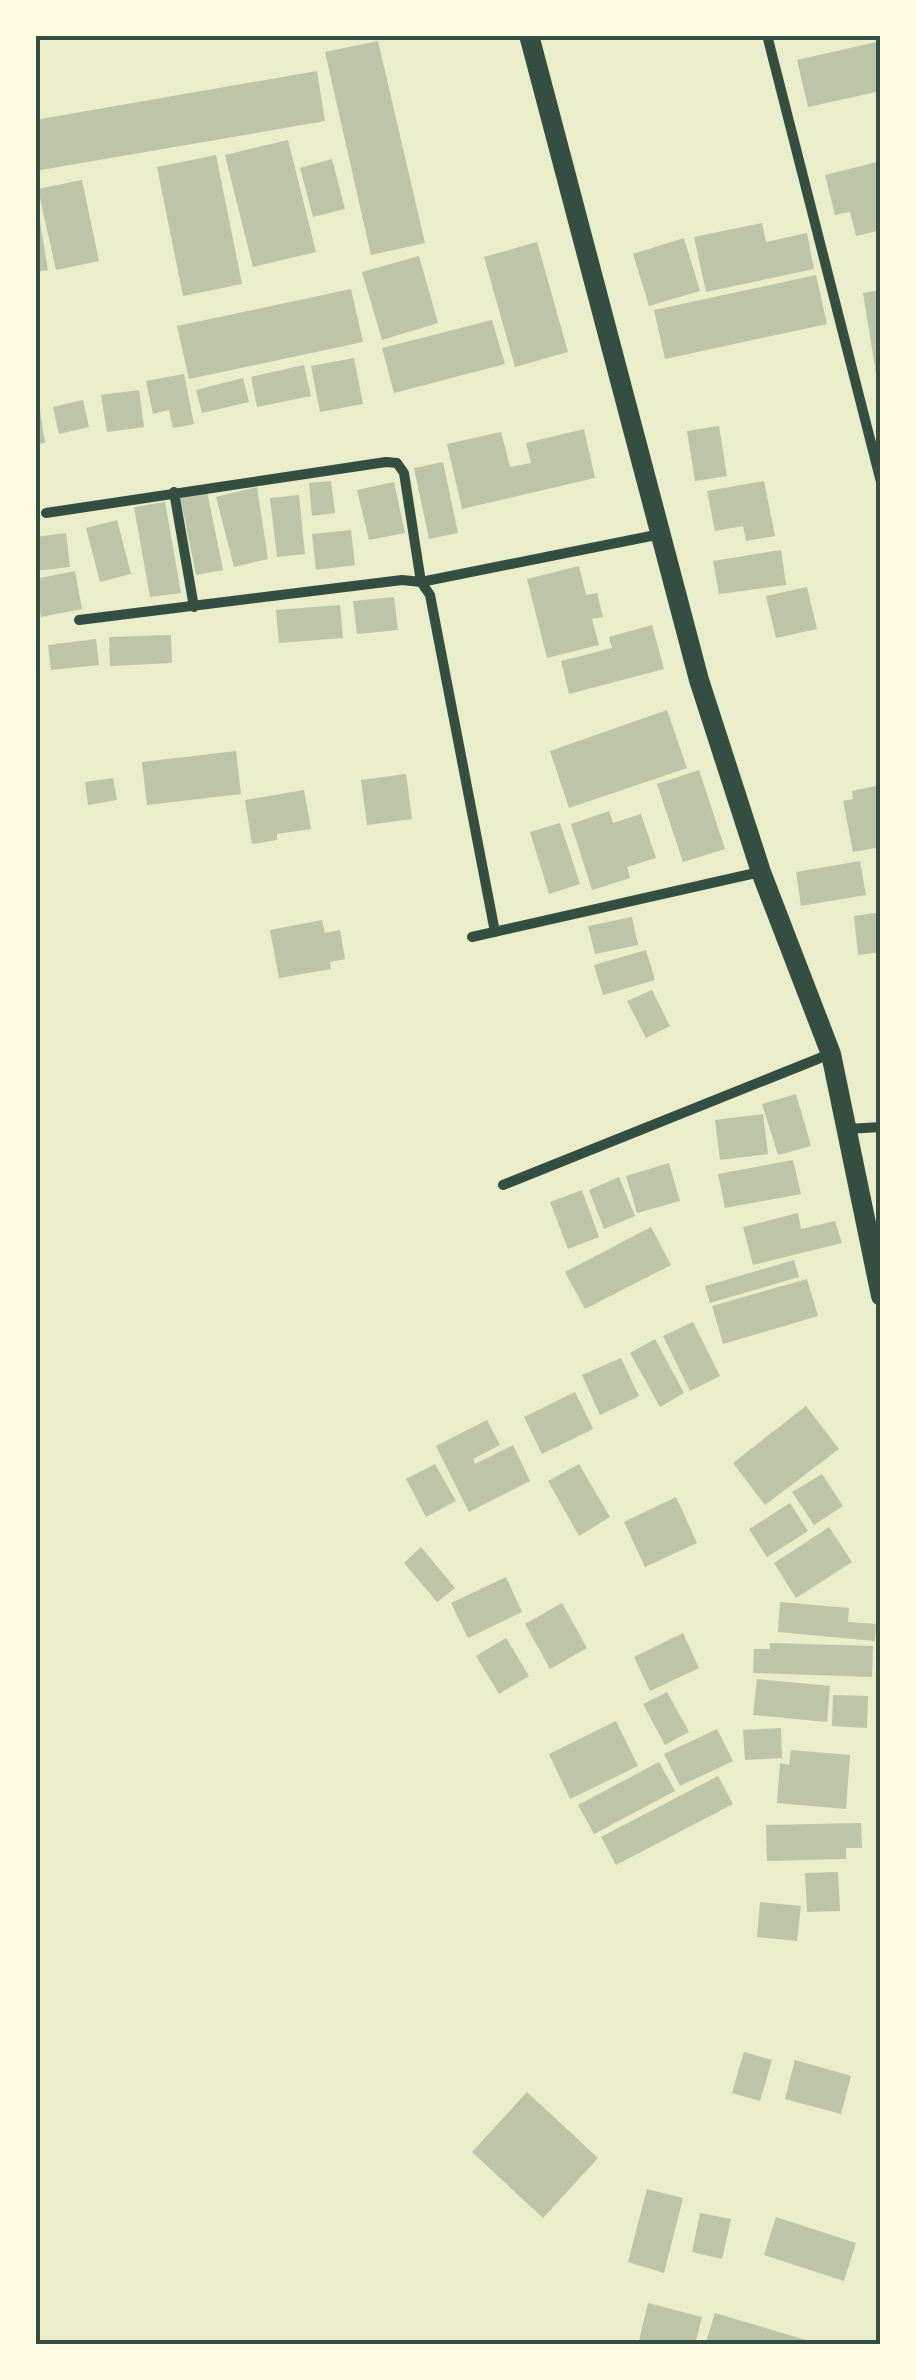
<svg xmlns="http://www.w3.org/2000/svg" width="916" height="2380" viewBox="0 0 916 2380" font-family="Commissioner,sans-serif">
<style>
.building{fill:#bcc5a7}
.lines{fill:none;stroke-linecap:round;stroke-linejoin:round}
.minor{stroke:#344e41;stroke-width:10}
.secondary{stroke:#344e41;stroke-width:20}
.neatline{fill:none;stroke:#344e41;stroke-width:4}
</style>
<rect width="100%" height="100%" fill="#e9edc9"/>
<path class="building" d="M378,41L425,243L371,255L325,52Z
M881,41V91L808,107L797,60Z
M317,71L325,121L35,171V120Z
M288,140L316,252L253,267L225,155Z
M216,155L242,284L183,296L157,167Z
M332,159L345,209L313,217L300,168Z
M881,161V230L856,236L850,212L835,215L825,175Z
M82,180L99,261L56,270L38,189Z
M37,204L48,270L35,272V205Z
M762,223L766,242L807,233L814,269L706,292L694,237Z
M684,238L700,291L649,306L633,254Z
M537,242L568,352L515,367L484,257Z
M419,256L438,323L382,340L362,272Z
M816,275L827,324L665,359L654,310Z
M351,289L363,342L189,379L177,326Z
M881,290V392H879L863,293Z
M492,320L505,364L394,393L382,348Z
M354,358L363,404L320,412L311,366Z
M304,365L311,396L257,407L251,377Z
M184,374L194,424L173,428L169,410L153,414L146,381Z
M243,378L249,402L202,413L196,390Z
M139,390L144,427L107,432L101,395Z
M83,400L89,427L59,434L53,407Z
M39,404L45,443L35,444V405Z
M719,426L727,476L695,481L687,431Z
M584,429L595,478L462,509L447,444L501,432L510,467L531,463L526,443Z
M443,462L458,533L429,539L414,468Z
M331,481L335,513L312,516L309,483Z
M764,481L775,536L746,541L743,526L715,531L707,491Z
M394,482L405,533L369,540L357,490Z
M257,487L268,559L234,567L216,497Z
M207,491L223,570L196,575L180,496Z
M299,495L305,554L277,557L270,498Z
M165,502L181,593L150,597L134,507Z
M117,520L131,574L100,582L86,528Z
M351,530L355,565L316,570L312,534Z
M66,533L70,567L35,571V537Z
M781,550L786,585L719,594L713,561Z
M579,566L586,595L597,593L603,617L592,619L599,645L547,658L527,579Z
M75,571L82,609L41,617L35,579Z
M807,587L817,629L776,638L766,596Z
M394,597L398,630L357,634L353,601Z
M340,605L343,638L279,643L276,610Z
M652,625L664,669L569,694L561,661L612,648L609,637Z
M171,635L172,663L110,666L109,637Z
M96,639L99,665L51,670L48,645Z
M667,710L687,768L569,808L550,751Z
M236,751L241,794L147,805L142,762Z
M699,770L725,849L683,862L657,784Z
M406,774L412,819L367,825L361,780Z
M113,778L117,800L88,805L85,782Z
M881,785V847L853,852L843,801L853,799L852,791Z
M304,790L311,829L277,834V840L252,844L245,800Z
M609,811L613,823L641,814L656,858L627,867L630,878L592,890L571,824Z
M560,823L580,884L549,894L530,832Z
M860,861L866,895L801,906L796,872Z
M881,912V952L858,955L854,916Z
M632,917L638,945L595,954L588,926Z
M322,920L325,933L340,930L345,959L330,962L331,969L279,978L270,930Z
M646,950L655,980L603,995L594,965Z
M652,990L670,1026L646,1038L627,1001Z
M796,1094L811,1146L778,1155L762,1104Z
M763,1114L768,1154L720,1160L715,1120Z
M793,1160L801,1194L725,1208L718,1174Z
M669,1163L680,1201L637,1213L626,1176Z
M619,1177L635,1216L604,1229L589,1190Z
M582,1190L599,1237L568,1249L550,1202Z
M798,1213L801,1229L835,1221L842,1243L753,1265L743,1227Z
M651,1227L671,1265L585,1309L565,1272Z
M794,1260L799,1277L710,1303L705,1286Z
M807,1279L818,1316L723,1344L712,1306Z
M693,1322L720,1376L690,1391L663,1336Z
M655,1339L684,1393L660,1407L630,1353Z
M621,1358L639,1396L600,1415L582,1375Z
M575,1392L593,1429L542,1454L524,1417Z
M806,1406L839,1449L765,1505L733,1463Z
M487,1420L500,1445L473,1459L475,1464L513,1445L530,1481L469,1512L436,1446Z
M435,1464L456,1501L426,1517L406,1479Z
M579,1464L610,1517L579,1536L548,1481Z
M822,1474L843,1506L814,1525L792,1492Z
M676,1497L697,1543L645,1567L624,1522Z
M790,1503L808,1531L767,1557L749,1529Z
M829,1527L852,1562L796,1598L774,1563Z
M421,1547L455,1588L437,1602L404,1563Z
M506,1577L522,1612L468,1638L451,1603Z
M780,1602L849,1608L848,1622L876,1624L875,1641L778,1632Z
M562,1603L587,1648L550,1669L525,1624Z
M683,1633L699,1668L650,1691L634,1657Z
M506,1638L529,1676L499,1694L476,1656Z
M770,1643L873,1646L872,1677L753,1673L754,1649H770Z
M757,1679L830,1686L827,1722L753,1715Z
M667,1692L689,1732L665,1745L643,1704Z
M833,1695L868,1696L867,1728L832,1726Z
M616,1721L638,1766L570,1799L549,1754Z
M781,1728L782,1758L745,1760L743,1730Z
M717,1729L733,1761L680,1786L664,1754Z
M791,1750L850,1755L846,1809L777,1803L780,1763L789,1765Z
M659,1762L675,1791L594,1834L578,1805Z
M718,1776L733,1804L616,1865L601,1837Z
M861,1823L862,1848H846V1859L767,1861L766,1825Z
M838,1872L840,1911L807,1912L805,1873Z
M760,1902L801,1906L797,1941L757,1937Z
M744,2052L772,2060L760,2101L732,2093Z
M795,2060L851,2076L841,2114L785,2099Z
M527,2092L598,2158L543,2218L472,2152Z
M647,2189L683,2198L664,2273L628,2262Z
M700,2213L731,2219L722,2259L692,2252Z
M776,2217L856,2243L844,2281L764,2255Z
M648,2303L702,2317L695,2345H638Z
M715,2313L819,2344V2345H705Z"/>
<g class="lines">
<path class="minor" d="M767,35L881,482
M174,492L194,607
M46,513L386,462L397,463L404,473L421,582L661,534
M79,620L402,580L421,582L430,595L495,932
M472,937L760,872
M847,1129L881,1127
M503,1185L830,1054"/>
<path class="secondary" d="M529,35L699,680L761,872L831,1054L881,1296"/>
</g>
<rect width="916" height="2380" fill="none" stroke="#fefae0" stroke-width="75"/>
<rect x="38" y="38" width="840" height="2304" class="neatline"/>
</svg>
